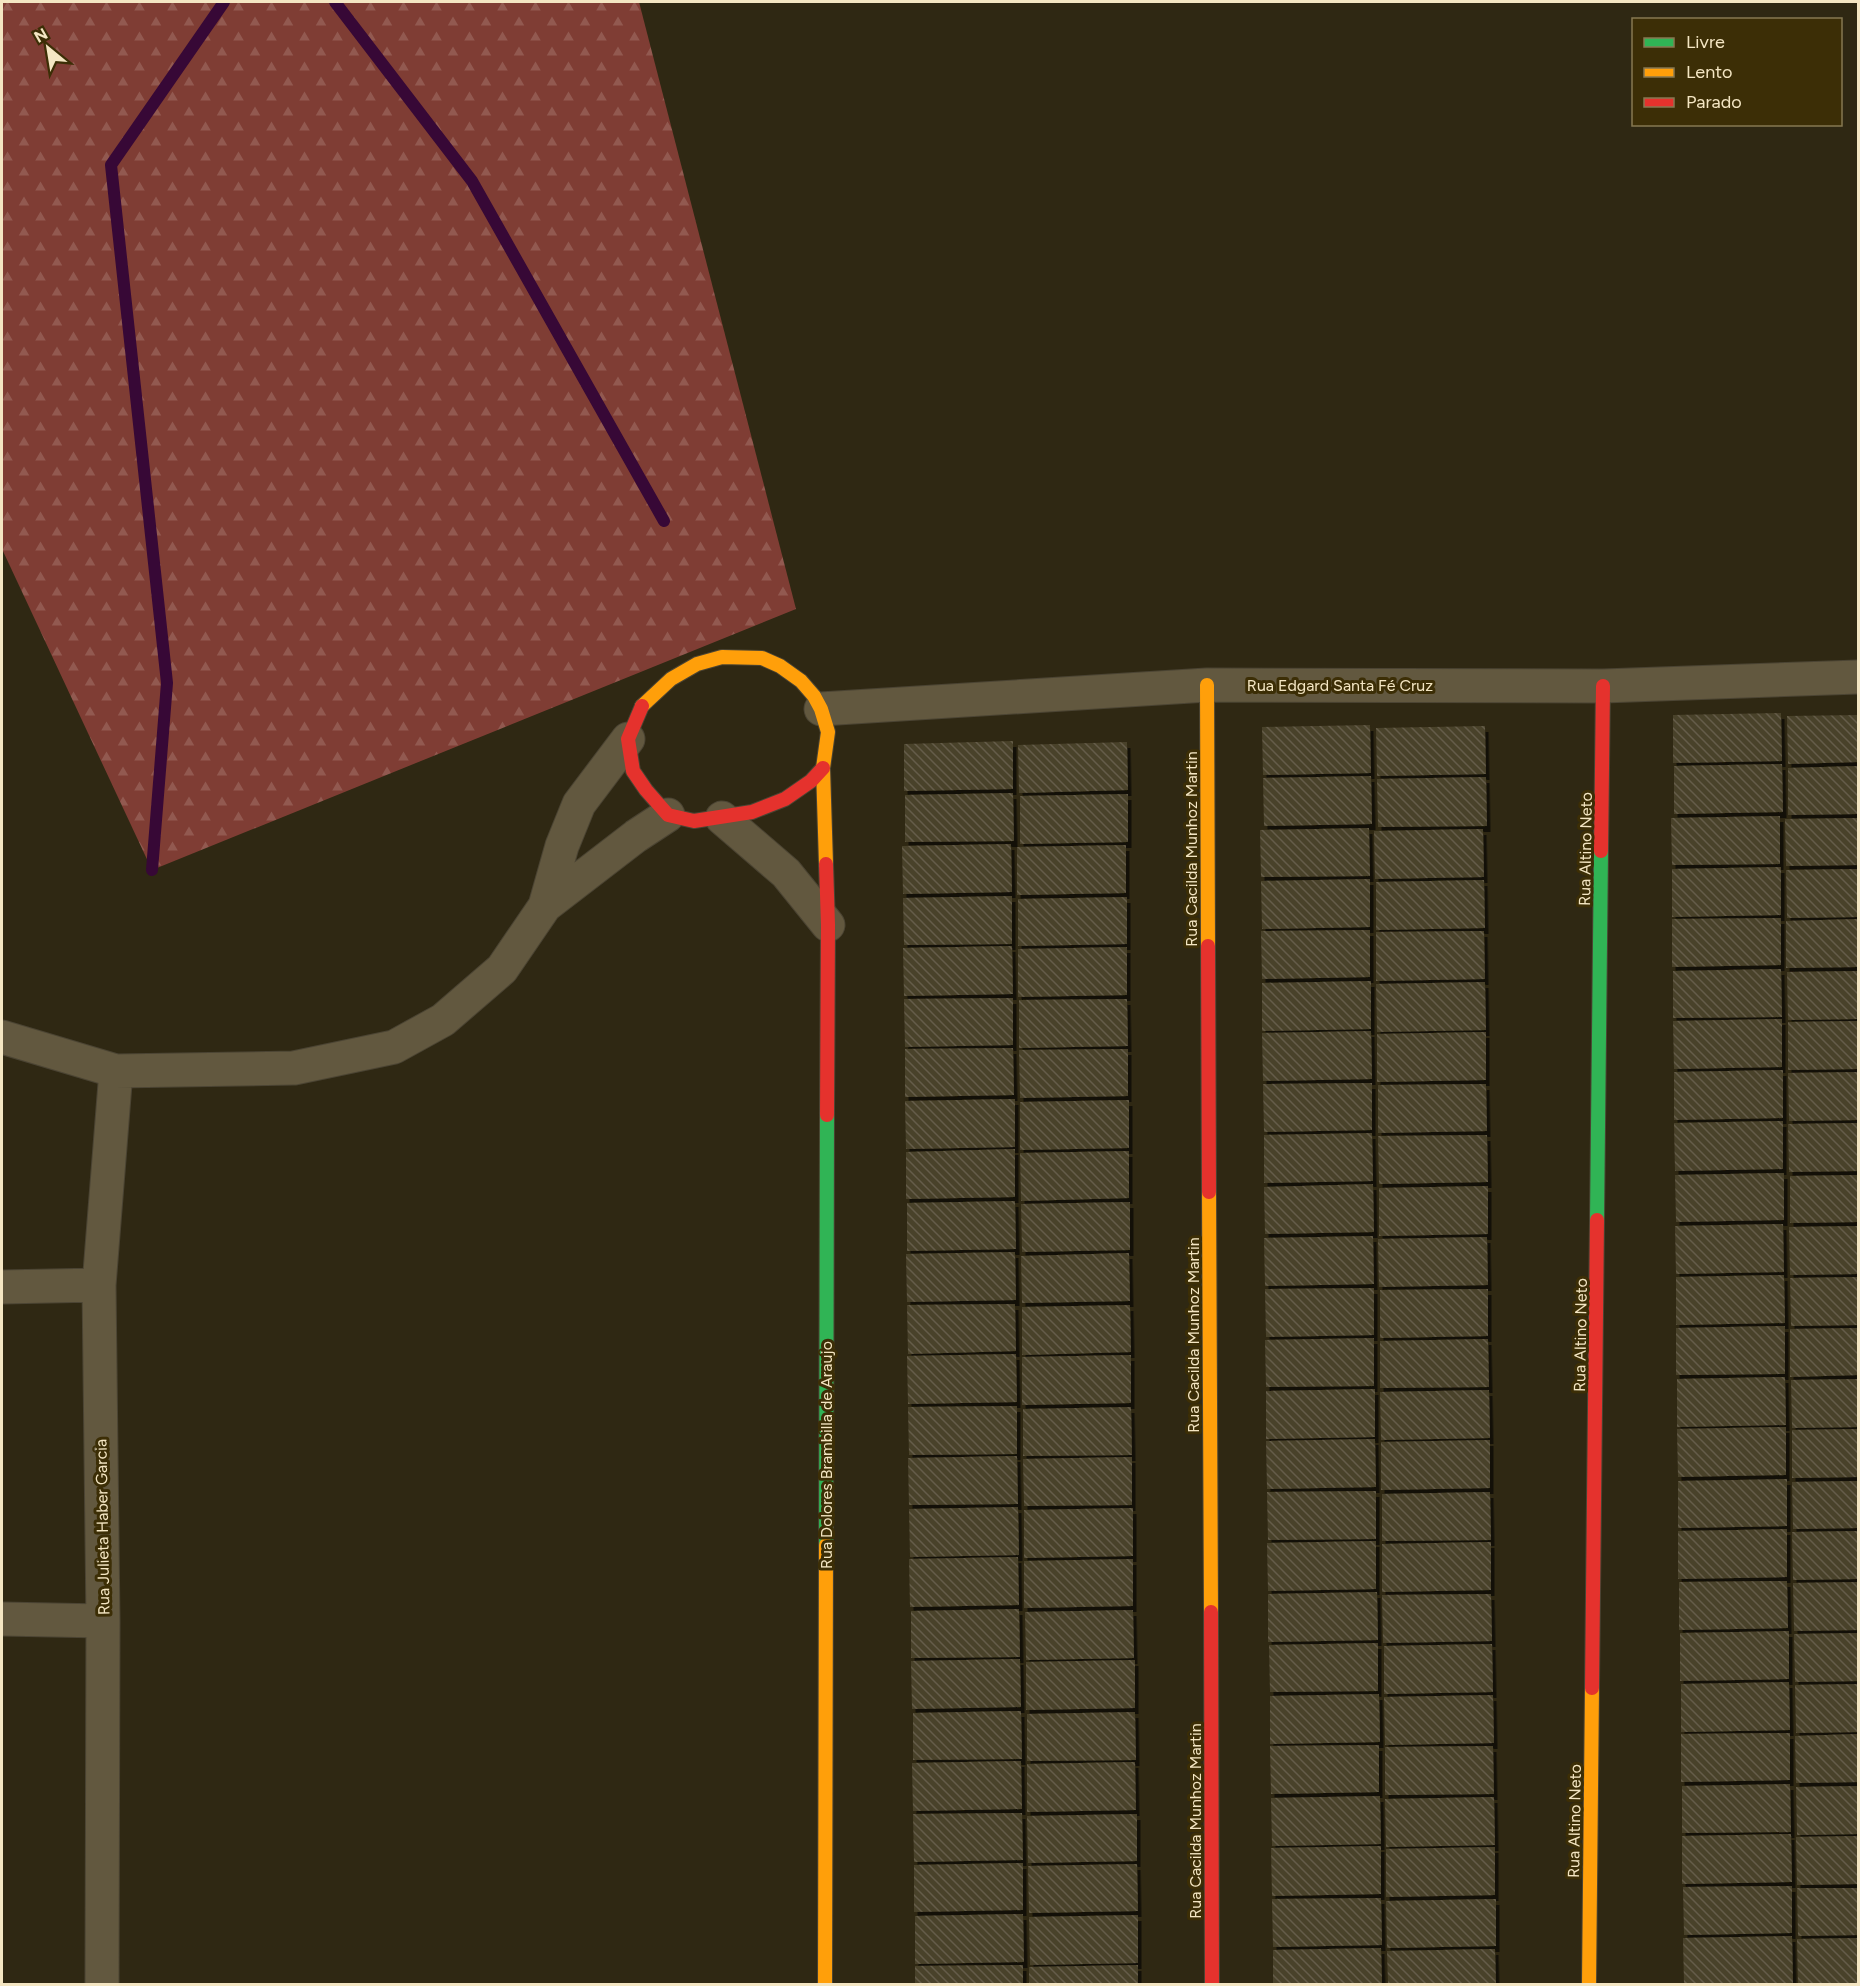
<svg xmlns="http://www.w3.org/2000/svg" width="1860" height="1986" viewBox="0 0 1860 1986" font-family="Figtree,sans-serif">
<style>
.forest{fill:url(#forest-firs)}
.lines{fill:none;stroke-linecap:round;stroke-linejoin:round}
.stream{stroke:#370836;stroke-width:12}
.building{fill:url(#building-back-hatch);filter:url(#shadow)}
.street-casing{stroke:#4b4433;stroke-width:35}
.fast-casing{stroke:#4b4433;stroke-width:16}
.slow-casing{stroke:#4b4433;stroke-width:16}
.jam-casing{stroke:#4b4433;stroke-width:16}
.street{stroke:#62583f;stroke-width:33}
.fast{stroke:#30b455;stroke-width:14}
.slow{stroke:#ff9f0a;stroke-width:14}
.jam{stroke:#e5322d;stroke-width:14}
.labels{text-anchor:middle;stroke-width:6;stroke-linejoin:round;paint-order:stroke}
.street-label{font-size:16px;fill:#f4e6c3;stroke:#3c2e06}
</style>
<defs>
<pattern id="forest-firs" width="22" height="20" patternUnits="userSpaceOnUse" patternTransform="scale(1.5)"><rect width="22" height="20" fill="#7f3d34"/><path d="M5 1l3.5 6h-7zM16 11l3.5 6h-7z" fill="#925950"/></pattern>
<pattern id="building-back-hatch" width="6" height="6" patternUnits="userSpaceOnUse" patternTransform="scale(1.5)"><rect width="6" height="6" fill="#4a422b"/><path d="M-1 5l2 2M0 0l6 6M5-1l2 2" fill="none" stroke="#655d48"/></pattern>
<filter id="shadow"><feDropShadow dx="3.5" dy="6" stdDeviation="0" flood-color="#0009"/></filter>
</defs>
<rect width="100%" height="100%" fill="#2f2813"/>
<path class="forest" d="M2,2H639L796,609L152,870L2,549Z"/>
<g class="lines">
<path class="stream" d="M335,2L472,181L664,521
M152,870L167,683L111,165L224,2"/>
</g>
<path class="building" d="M1781,713L1782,761L1673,763V715Z
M1858,715V762L1788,764L1787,716Z
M1370,725L1371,773L1263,775L1262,727Z
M1485,726L1486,774L1377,776L1376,728Z
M1013,741V789L904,791V744Z
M1127,742L1128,790L1019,793L1018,745Z
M1782,764L1783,812L1674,814V766Z
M1858,766V814L1788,815V768Z
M1371,776L1372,824L1264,826L1263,778Z
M1486,777L1487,826L1378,827L1377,779Z
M1013,793L1014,841L905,842V795Z
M1128,794V842L1020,844V796Z
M1780,816V864L1672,865L1671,818Z
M1858,818V865L1786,866L1785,819Z
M1369,828L1370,876L1261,877L1260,830Z
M1483,829L1484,877L1375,879L1374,831Z
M1011,844L1012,892L903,894L902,846Z
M1126,845V893L1017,895V847Z
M1781,867V915L1672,917V869Z
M1858,869V917L1787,918L1786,870Z
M1370,879V927L1262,929L1261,881Z
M1484,880L1485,928L1376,930V882Z
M1012,896V944L904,945L903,898Z
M1127,897V944L1018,946V899Z
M1781,918V965L1672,967V919Z
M1858,919V967L1786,968V921Z
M1370,930V977L1262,979L1261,931Z
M1484,931L1485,979L1376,981V932Z
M1012,946L1013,994L904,996L903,948Z
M1127,947V995L1018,997V949Z
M1781,969L1782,1017L1673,1018V971Z
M1858,971V1019L1788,1020L1787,972Z
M1371,981V1029L1262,1031V983Z
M1485,982L1486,1030L1377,1032L1376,984Z
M1013,998V1045L905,1047L904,999Z
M1127,999L1128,1046L1019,1048V1000Z
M1782,1019V1067L1674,1069L1673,1021Z
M1858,1021V1069L1788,1070V1022Z
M1371,1031L1372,1079L1263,1081L1262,1033Z
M1486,1032V1080L1377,1082V1034Z
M1013,1048L1014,1095L905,1097V1049Z
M1128,1049V1096L1020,1098L1019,1050Z
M1783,1070V1118L1674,1120V1072Z
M1858,1072V1120L1789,1121L1788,1073Z
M1372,1083V1130L1264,1132L1263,1084Z
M1486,1084L1487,1131L1378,1133V1085Z
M1015,1099V1147L906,1149L905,1101Z
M1129,1100V1148L1020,1150V1102Z
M1783,1121V1169L1675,1171L1674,1123Z
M1858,1123V1171L1789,1172L1788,1124Z
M1372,1133L1373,1181L1264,1183V1135Z
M1487,1135L1488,1182L1379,1184L1378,1136Z
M1015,1149V1197L906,1199V1152Z
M1129,1151V1198L1021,1201L1020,1153Z
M1784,1173V1220L1676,1222L1675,1175Z
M1858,1175V1222L1790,1223V1176Z
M1373,1184L1374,1232L1265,1234L1264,1187Z
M1488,1186V1234L1379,1236V1188Z
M1015,1201L1016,1249L907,1251V1203Z
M1130,1202V1250L1022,1252L1021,1204Z
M1783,1224L1784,1272L1676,1274L1675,1226Z
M1858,1226V1274L1790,1275L1789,1227Z
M1373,1236L1374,1284L1265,1286L1264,1238Z
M1487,1237L1488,1285L1379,1287L1378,1239Z
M1015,1252L1016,1300L907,1302L906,1254Z
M1129,1253L1130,1301L1022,1303L1021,1256Z
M1784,1275L1785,1323L1676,1325V1277Z
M1858,1277V1325L1791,1326L1790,1278Z
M1374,1288V1335L1266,1337L1265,1289Z
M1488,1289V1336L1380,1338V1290Z
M1015,1304L1016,1351L908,1354L907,1305Z
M1130,1305L1131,1352L1022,1355V1307Z
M1785,1326V1374L1676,1375V1328Z
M1858,1328V1375L1790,1377V1329Z
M1374,1338V1386L1266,1387L1265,1340Z
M1488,1339L1489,1387L1380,1388V1341Z
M1016,1354L1017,1402L908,1404L907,1356Z
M1131,1355V1403L1022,1405V1357Z
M1785,1377L1786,1425L1677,1427V1379Z
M1858,1379V1427L1792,1428L1791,1380Z
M1375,1389V1437L1266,1439V1391Z
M1489,1390L1490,1438L1381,1440L1380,1392Z
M1017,1406V1454L909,1455L908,1407Z
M1131,1407L1132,1455L1023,1456V1409Z
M1786,1427V1475L1678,1477L1677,1429Z
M1858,1429V1477L1792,1478V1430Z
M1375,1439L1376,1487L1267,1489L1266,1441Z
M1490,1440V1488L1381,1490V1442Z
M1017,1456L1018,1504L909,1505L908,1458Z
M1132,1457V1505L1024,1506L1023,1459Z
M1787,1479V1526L1678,1528V1481Z
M1858,1481V1528L1793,1529L1792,1482Z
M1376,1491V1539L1268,1540L1267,1492Z
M1490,1492L1491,1540L1382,1541V1494Z
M1018,1507L1019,1555L910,1557L909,1509Z
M1133,1508V1556L1024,1558V1510Z
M1787,1529V1577L1678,1579V1531Z
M1858,1531V1579L1793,1580L1792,1532Z
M1376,1541V1589L1268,1591L1267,1543Z
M1491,1542V1590L1382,1592V1544Z
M1018,1557L1019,1605L910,1607L909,1559Z
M1133,1559V1606L1024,1608V1561Z
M1787,1581L1788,1628L1679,1630V1582Z
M1858,1582V1630L1794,1631L1793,1583Z
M1377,1592L1378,1640L1268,1642V1594Z
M1491,1594L1492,1641L1383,1643L1382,1595Z
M1019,1609L1020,1657L911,1658V1611Z
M1133,1610L1134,1658L1026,1660L1025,1612Z
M1789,1631V1679L1680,1681V1633Z
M1858,1633V1681L1795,1682L1794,1634Z
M1378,1643V1691L1270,1692L1269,1645Z
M1492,1644L1493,1692L1384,1694V1646Z
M1020,1659L1021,1707L912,1709L911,1661Z
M1135,1660V1708L1026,1710V1662Z
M1789,1682L1790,1730L1681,1732V1684Z
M1858,1684V1732L1796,1733L1795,1685Z
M1379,1694L1380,1742L1270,1744V1696Z
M1493,1695L1494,1743L1385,1745L1384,1697Z
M1021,1711L1022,1759L913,1760V1713Z
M1135,1712L1136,1760L1027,1761V1714Z
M1790,1733V1780L1681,1782V1734Z
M1858,1734V1782L1796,1783L1795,1736Z
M1379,1745V1792L1271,1794L1270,1746Z
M1493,1746L1494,1794L1385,1795V1747Z
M1021,1761L1022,1809L913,1811L912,1763Z
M1135,1762L1136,1810L1027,1812V1764Z
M1790,1784L1791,1832L1682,1833V1786Z
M1858,1786V1834L1797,1835L1796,1787Z
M1380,1796L1381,1844L1272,1846L1271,1798Z
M1494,1797L1495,1845L1386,1847L1385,1799Z
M1022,1813L1023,1860L914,1862L913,1814Z
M1137,1814V1861L1028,1863L1027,1816Z
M1791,1834L1792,1882L1682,1884V1836Z
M1858,1836V1884L1797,1885L1796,1837Z
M1381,1846V1894L1272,1896L1271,1848Z
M1495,1847V1895L1386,1897V1849Z
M1023,1863V1910L914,1912V1865Z
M1137,1864L1138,1911L1029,1913L1028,1866Z
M1792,1886V1933L1684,1935L1683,1887Z
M1797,1888H1858V1935L1798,1936Z
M1381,1898L1382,1945L1273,1947L1272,1899Z
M1496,1899V1946L1387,1948L1386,1901Z
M1023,1914L1024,1962L915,1964V1916Z
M1138,1915V1963L1030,1965L1029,1917Z
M1792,1936L1793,1984H1684L1683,1938Z
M1858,1938V1984H1798L1797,1939Z
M1381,1948L1382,1984H1273V1950Z
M1495,1949L1496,1984H1388L1387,1951Z
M1023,1965V1984H915V1966Z
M1138,1965V1984H1029V1967Z"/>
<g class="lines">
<g class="street-casing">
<path id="street" d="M821,709L1207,685L1603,686L1858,677
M722,818L786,873L828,925
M545,906L562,846L579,804L628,739
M2,1037L116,1071L294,1068L394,1047L443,1020L502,969L545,906L636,836L668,815
M2,1287L99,1285
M2,1619L103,1621
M102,1984L103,1621L99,1285L116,1071"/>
</g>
<g class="fast-casing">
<path id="fast" d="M1597,1220L1601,851
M826,1545L827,1115"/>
</g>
<g class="slow-casing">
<path id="slow" d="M1207,685L1208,946
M642,706L671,679L697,664L722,657L762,658L780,666L801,681L814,696L821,709L828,732L823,768L826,864
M1209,1192L1211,1612
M825,1984L826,1545
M1589,1984L1592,1688"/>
</g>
<g class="jam-casing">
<path id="jam" d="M642,706L628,739L633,771L646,790L668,815L694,821L752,812L785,799L811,781L823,768
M1601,851L1603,686
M826,864L828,925L827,1115
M1208,946L1209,1192
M1211,1612L1212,1984
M1592,1688L1597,1220"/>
</g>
<use href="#street" class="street"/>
<use href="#fast" class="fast"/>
<use href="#slow" class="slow"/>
<use href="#jam" class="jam"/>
</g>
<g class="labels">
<g class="street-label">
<text x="1340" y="691">Rua Edgard Santa Fé Cruz</text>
<text transform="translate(1191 849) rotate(-90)" y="6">Rua Cacilda Munhoz Martin</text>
<text transform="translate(1585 849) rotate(-89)" y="6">Rua Altino Neto</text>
<text transform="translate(1193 1335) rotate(-90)" y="6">Rua Cacilda Munhoz Martin</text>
<text transform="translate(1580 1335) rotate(-89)" y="6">Rua Altino Neto</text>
<text transform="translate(826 1455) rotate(-90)" y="6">Rua Dolores Brambilla de Araujo</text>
<text transform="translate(102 1527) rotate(-91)" y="6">Rua Julieta Haber Garcia</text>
<text transform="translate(1195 1821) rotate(-90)" y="6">Rua Cacilda Munhoz Martin</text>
<text transform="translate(1574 1821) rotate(-89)" y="6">Rua Altino Neto</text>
</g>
</g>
<rect width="1860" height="1986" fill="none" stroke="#f4e6c3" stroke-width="6"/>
<rect x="1632" y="18" width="210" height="108" fill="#3c2e06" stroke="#867852" stroke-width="1.5"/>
<rect x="1644" y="38" width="30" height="9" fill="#30b455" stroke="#867852" stroke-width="1.5"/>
<text x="1686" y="48" font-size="18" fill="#f4e6c3">Livre</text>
<rect x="1644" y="68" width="30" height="9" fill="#ff9f0a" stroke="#867852" stroke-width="1.5"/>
<text x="1686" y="78" font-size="18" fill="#f4e6c3">Lento</text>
<rect x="1644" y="98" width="30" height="9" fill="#e5322d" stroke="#867852" stroke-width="1.5"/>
<text x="1686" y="108" font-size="18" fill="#f4e6c3">Parado</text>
<g transform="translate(48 48) rotate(330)" stroke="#3c2e06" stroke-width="4.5" paint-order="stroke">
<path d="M0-4.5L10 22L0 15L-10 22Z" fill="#f4e6c3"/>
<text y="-9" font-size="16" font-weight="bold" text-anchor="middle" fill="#f4e6c3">N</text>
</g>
</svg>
